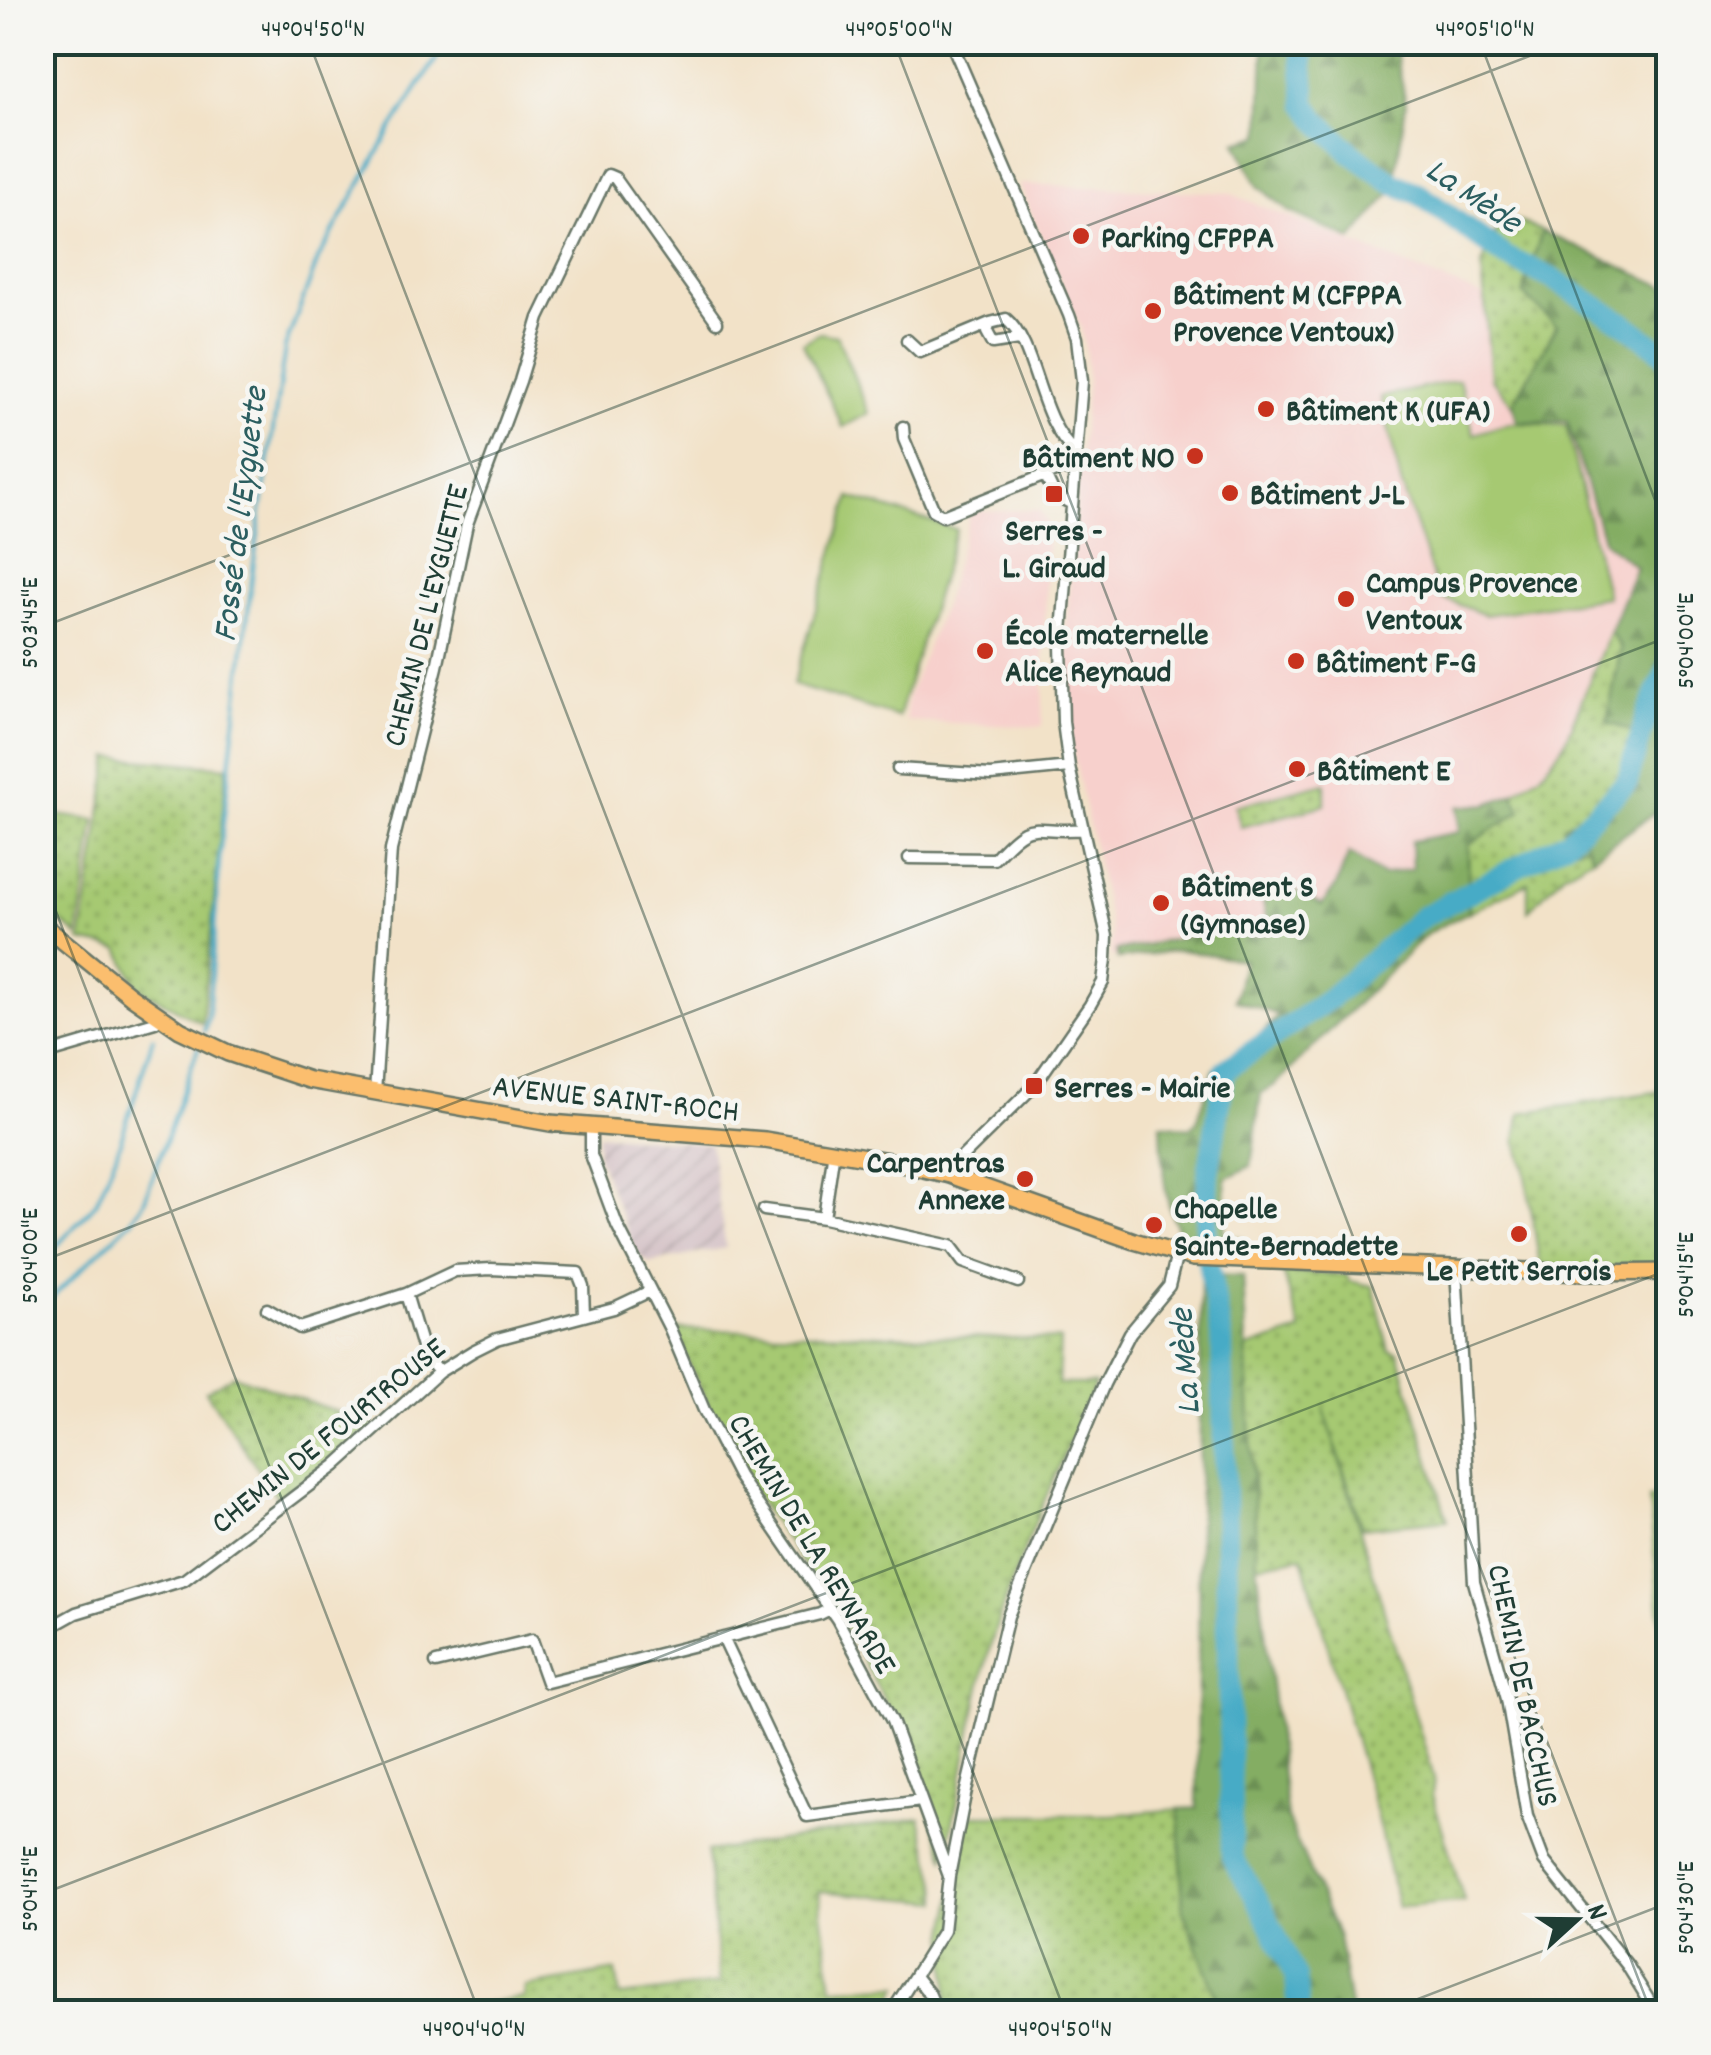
<svg xmlns="http://www.w3.org/2000/svg" width="1711" height="2055" viewBox="0 0 1711 2055" font-family="Dekko,sans-serif">
<style>
.built{fill:#f7d0cc}
.industrial{fill:url(#industrial-furrows)}
.grass{fill:url(#grass-dots);stroke:#628353;stroke-width:2.5}
.forest{fill:url(#forest-firs);stroke:#52754c;stroke-width:2.5}
.park{fill:#a6c972;stroke:#628353;stroke-width:2.5}
.lines{fill:none;stroke-linecap:round;stroke-linejoin:round}
.stream{stroke:#46abc6;stroke-width:4}
.river{stroke:#46abc6;stroke-width:22}
.minor-casing{stroke:#697768;stroke-width:15}
.primary-casing{stroke:#697768;stroke-width:20}
.minor{stroke:#fff;stroke-width:10}
.primary{stroke:#fbbe6e;stroke-width:15}
.ticks{fill:none;stroke:#1f3d34;stroke-width:2.5;stroke-opacity:0.45}
.poi-dot{fill:#c8321e;stroke:#f6f6f2;stroke-width:4}
.labels{text-anchor:middle;stroke-width:9;stroke-linejoin:round;paint-order:stroke}
.poi-label{font-size:32px;font-weight:bold;fill:#1f3d34;stroke:#f6f6f2;text-anchor:start}
.street-label{font-size:32px;fill:#1f3d34;stroke:#f6f6f2}
.water-label{font-size:35px;font-style:italic;fill:#2b5e60;stroke:#f6f6f2}
.neatline{fill:none;stroke:#1f3d34;stroke-width:4}
.ticks-label{font-size:25px;text-anchor:middle;fill:#1f3d34}
</style>
<defs>
<pattern id="industrial-furrows" width="10" height="10" patternUnits="userSpaceOnUse" patternTransform="scale(2.5)"><rect width="10" height="10" fill="#d2bec3"/><path d="M-1 1l2-2M0 10L10 0M9 11l2-2" fill="none" stroke="#aa9c9f"/></pattern>
<pattern id="grass-dots" width="8" height="8" patternUnits="userSpaceOnUse" patternTransform="scale(2.5)"><rect width="8" height="8" fill="#a6c972"/><path d="M2 2h.1M6 6h.1" fill="none" stroke="#87a45e" stroke-width="1.8" stroke-linecap="round"/></pattern>
<pattern id="forest-firs" width="22" height="20" patternUnits="userSpaceOnUse" patternTransform="scale(2.5)"><rect width="22" height="20" fill="#84ad64"/><path d="M5 1l3.5 6h-7zM16 11l3.5 6h-7z" fill="#6b8e53"/></pattern>
</defs>
<rect width="100%" height="100%" fill="#f6f6f2"/>
<filter id="ink" filterUnits="userSpaceOnUse"><feTurbulence type="fractalNoise" baseFrequency=".01" numOctaves="2"/><feDisplacementMap in="SourceGraphic" scale="20" xChannelSelector="R" yChannelSelector="G"/><feConvolveMatrix kernelMatrix="1 2 1 2 8 2 1 2 1" color-interpolation-filters="sRGB"/></filter>
<filter id="wash" filterUnits="userSpaceOnUse"><feTurbulence type="fractalNoise" baseFrequency=".0048" numOctaves="4" result="noise"/><feDisplacementMap in="SourceGraphic" scale="40" xChannelSelector="R" yChannelSelector="G"/><feGaussianBlur stdDeviation="2.25" result="paint"/><feColorMatrix in="noise" values="0 0 0 0 0 0 0 0 0 0 0 0 0 0 0 0 0 1.4 0 .05"/><feComposite in="paint" operator="in"/></filter>
<g filter="url(#wash)">
<rect width="100%" height="100%" fill="#f2e2c8"/>
<path class="built" d="M1019,184L1229,193L1535,317L1654,524L1529,827L1244,960L1181,950L1111,957L1112,934L1071,741L1068,668L1066,632L1087,380L1086,353L1081,328Z
M1039,510L1048,525L1042,727L905,721L908,696L943,606L971,511Z"/>
<path class="industrial" d="M598,1134L710,1144L726,1248L650,1263L637,1255L597,1155Z"/>
<path class="grass" d="M1516,220L1542,231L1523,294L1557,325L1513,404L1491,379L1482,265L1499,225Z
M1610,631L1621,648L1607,722L1641,734L1627,782L1604,804L1563,826L1588,844L1593,857L1563,874L1528,911V883L1469,912L1468,845L1520,811L1513,794L1541,774L1563,746Z
M110,757L227,767L202,1023L138,988L119,949L81,941Z
M1325,783V805L1241,827L1235,806Z
M42,813L95,820L78,936L43,906Z
M1668,1090V1266L1604,1268L1540,1265L1525,1170L1516,1140L1521,1113Z
M1283,1272L1347,1275L1349,1281L1373,1286L1389,1350L1398,1352L1447,1520L1362,1528L1324,1409L1434,1778L1432,1795L1464,1901L1398,1908L1376,1813L1302,1557L1257,1565L1245,1349L1301,1331Z
M673,1329L1060,1340L1058,1384H1095C1062,1461 1026,1538 999,1618C973,1695 965,1778 945,1857L902,1733L837,1612L741,1476Z
M234,1375L376,1426L278,1499L206,1391Z
M1668,1496V1704L1649,1498Z
M1179,1809L1183,1911L1222,2012H948L946,1938L967,1815H1111Z
M920,1818L939,1891V1902L819,1891L832,1988L899,1986L885,2012H420L524,1998L525,1987L616,1971L620,1996L720,1984L707,1852Z"/>
<path class="forest" d="M1264,43H1296C1298,62 1296,87 1302,105C1313,137 1366,171 1393,190L1352,240L1288,211L1258,186L1236,142L1261,135Z
M1305,43H1394L1406,104L1395,178L1354,150L1311,102Z
M1542,231L1668,288V803L1593,857L1587,845L1564,851L1563,826C1618,796 1623,796 1641,735L1607,722L1621,648L1610,631L1636,567L1604,542L1567,421L1517,422L1513,404L1557,326L1523,294Z
M1513,794L1521,811L1468,845L1469,912L1428,933L1275,1085L1261,1093L1251,1166L1226,1178L1224,1236L1242,1238L1238,1253L1186,1244C1162,1209 1163,1165 1161,1124L1190,1128L1197,1121L1214,1069L1253,1043L1279,1015L1235,1000L1244,960L1181,950L1118,959L1116,951L1235,927L1251,937L1269,933L1262,894L1286,886L1322,905L1336,886L1349,853L1382,875L1412,869L1411,841L1459,832L1458,807L1488,804Z
M1201,1275L1243,1276L1257,1565L1287,1818L1338,1937L1351,2012H1222L1183,1911L1179,1809L1197,1808Z"/>
<path class="park" d="M820,333L837,336L869,413L843,427L803,343Z
M1459,380L1474,434L1510,423L1566,425L1607,597L1485,615L1434,595L1433,576L1401,483L1381,397Z
M850,497L956,529L898,717L793,685Z"/>
<g class="lines">
<path class="stream" d="M204,1031L208,1016L220,851L254,561L285,347L319,257L391,130L447,42
M42,1262L96,1203L116,1155L153,1038
M42,1307L131,1221L144,1202L198,1048"/>
<path class="river" d="M1301,42L1306,103L1318,121L1353,154L1393,183L1419,194L1506,257L1551,278L1624,323L1667,355L1668,360
M1299,2012L1296,1978L1264,1911L1232,1857L1222,1340L1205,1244L1208,1174L1225,1070L1329,999L1422,917L1568,840L1627,782L1646,718L1668,668"/>
</g>
</g>
<g filter="url(#ink)">
<g class="lines">
<g class="minor-casing">
<path id="minor" d="M1019,339L993,343L987,332L990,323L1006,319C1037,345 1038,421 1075,452
M907,340L920,352L990,323
M903,427L904,439L934,511L943,516L1060,469L1074,470
M1045,475L1054,494L1070,503
M898,769L991,775L1069,767
M909,858L994,859C1036,813 1029,835 1083,829
M42,1055L155,1022L160,1017
M375,1093L391,850L437,667L467,524L520,381L539,318L608,175L615,178L717,322
M591,1127V1155L617,1225L670,1329L704,1410L738,1476L837,1619L892,1721L949,1876
M834,1150L824,1218L951,1246L963,1262L1018,1282
M949,1175L952,1167L1034,1086L1090,1005L1103,982L1106,959L1107,936L1069,767L1063,722L1061,645L1082,381L1077,338L1069,315L951,42
M764,1210L824,1218
M1456,1268L1474,1582L1507,1699L1527,1816L1544,1861L1627,1965L1656,2012
M267,1309L300,1328L406,1294
M439,1372L424,1354L406,1294L455,1271L491,1269L578,1273L583,1286L584,1316
M42,1632L76,1613L184,1580L335,1466L439,1372L473,1351L497,1339L614,1308L650,1291
M723,1638L807,1816L921,1801
M436,1663L532,1640L547,1682L820,1614L830,1609
M915,1976L930,1995L937,2012
M892,2012L943,1931L949,1876L965,1795L1008,1616L1104,1384L1130,1333L1169,1286L1177,1254"/>
</g>
<g class="primary-casing">
<path id="primary" d="M42,924L131,996L180,1030L228,1053L309,1080L550,1123L765,1140L889,1161L949,1175L1134,1241L1193,1258L1585,1273L1668,1272"/>
</g>
<use href="#minor" class="minor"/>
<use href="#primary" class="primary"/>
</g>
</g>
<path class="ticks" d="M309,42L1065,2012M894,42L1651,2012M1480,42L1668,534M42,627L1566,42M42,875L479,2012M42,1261L1668,637M42,1894L1668,1270M1384,2012L1668,1903"/>
<g class="poi-dot">
<circle cx="1081" cy="236" r="10"/>
<circle cx="1153" cy="311" r="10"/>
<circle cx="1266" cy="409" r="10"/>
<circle cx="1195" cy="456" r="10"/>
<circle cx="1230" cy="493" r="10"/>
<rect x="1044" y="484" width="20" height="20" rx="5"/>
<circle cx="1346" cy="599" r="10"/>
<circle cx="985" cy="651" r="10"/>
<circle cx="1296" cy="661" r="10"/>
<circle cx="1297" cy="769" r="10"/>
<circle cx="1161" cy="903" r="10"/>
<rect x="1024" y="1076" width="20" height="20" rx="5"/>
<circle cx="1025" cy="1179" r="10"/>
<circle cx="1154" cy="1225" r="10"/>
<circle cx="1519" cy="1234" r="10"/>
</g>
<g class="labels">
<g class="poi-label">
<text x="1101" y="247">Parking CFPPA</text>
<text x="1173" y="304">Bâtiment M (CFPPA<tspan x="1173" dy="37">Provence Ventoux)</tspan></text>
<text x="1286" y="420">Bâtiment K (UFA)</text>
<text x="1175" y="467" text-anchor="end">Bâtiment NO</text>
<text x="1250" y="504">Bâtiment J-L</text>
<text x="1054" y="540" text-anchor="middle">Serres -<tspan x="1054" dy="37">L. Giraud</tspan></text>
<text x="1366" y="592">Campus Provence<tspan x="1366" dy="37">Ventoux</tspan></text>
<text x="1005" y="644">École maternelle<tspan x="1005" dy="37">Alice Reynaud</tspan></text>
<text x="1316" y="672">Bâtiment F-G</text>
<text x="1317" y="780">Bâtiment E</text>
<text x="1181" y="896">Bâtiment S<tspan x="1181" dy="37">(Gymnase)</tspan></text>
<text x="1054" y="1097">Serres - Mairie</text>
<text x="1005" y="1172" text-anchor="end">Carpentras<tspan x="1005" dy="37">Annexe</tspan></text>
<text x="1174" y="1218">Chapelle<tspan x="1174" dy="37">Sainte-Bernadette</tspan></text>
<text x="1519" y="1280" text-anchor="middle">Le Petit Serrois</text>
</g>
<g class="street-label">
<text transform="translate(424 615) rotate(-76)" y="11">CHEMIN DE L'EYGUETTE</text>
<text transform="translate(616 1097) rotate(6)" y="11">AVENUE SAINT-ROCH</text>
<text transform="translate(327 1434) rotate(-39)" y="11">CHEMIN DE FOURTROUSE</text>
<text transform="translate(814 1543) rotate(59)" y="11">CHEMIN DE LA REYNARDE</text>
<text transform="translate(1525 1685) rotate(78)" y="11">CHEMIN DE BACCHUS</text>
</g>
<g class="water-label">
<text transform="translate(1475 194) rotate(34)" y="12">La Mède</text>
<text transform="translate(238 514) rotate(-83)" y="12">Fossé de l'Eyguette</text>
<text transform="translate(1183 1362) rotate(-94)" y="12">La Mède</text>
</g>
</g>
<rect width="1711" height="2055" fill="none" stroke="#f6f6f2" stroke-width="110"/>
<g transform="translate(1576 1920) rotate(69)" stroke="#f6f6f2" stroke-width="8" paint-order="stroke">
<path d="M0-8L18 38L0 25L-18 38Z" fill="#1f3d34"/>
<text y="-15" font-size="28" font-weight="bold" text-anchor="middle" fill="#1f3d34">N</text>
</g>
<rect x="55" y="55" width="1601" height="1945" class="neatline"/>
<g class="ticks-label">
<text x="313" y="36">44°04'50"N</text>
<text x="899" y="36">44°05'00"N</text>
<text x="1485" y="36">44°05'10"N</text>
<text transform="translate(28 623) rotate(-90)" y="9">5°03'45"E</text>
<text transform="translate(1684 641) rotate(-90)" y="9">5°04'00"E</text>
<text transform="translate(28 1256) rotate(-90)" y="9">5°04'00"E</text>
<text transform="translate(1684 1275) rotate(-90)" y="9">5°04'15"E</text>
<text transform="translate(28 1889) rotate(-90)" y="9">5°04'15"E</text>
<text transform="translate(1684 1908) rotate(-90)" y="9">5°04'30"E</text>
<text x="474" y="2036">44°04'40"N</text>
<text x="1060" y="2036">44°04'50"N</text>
</g>
</svg>
